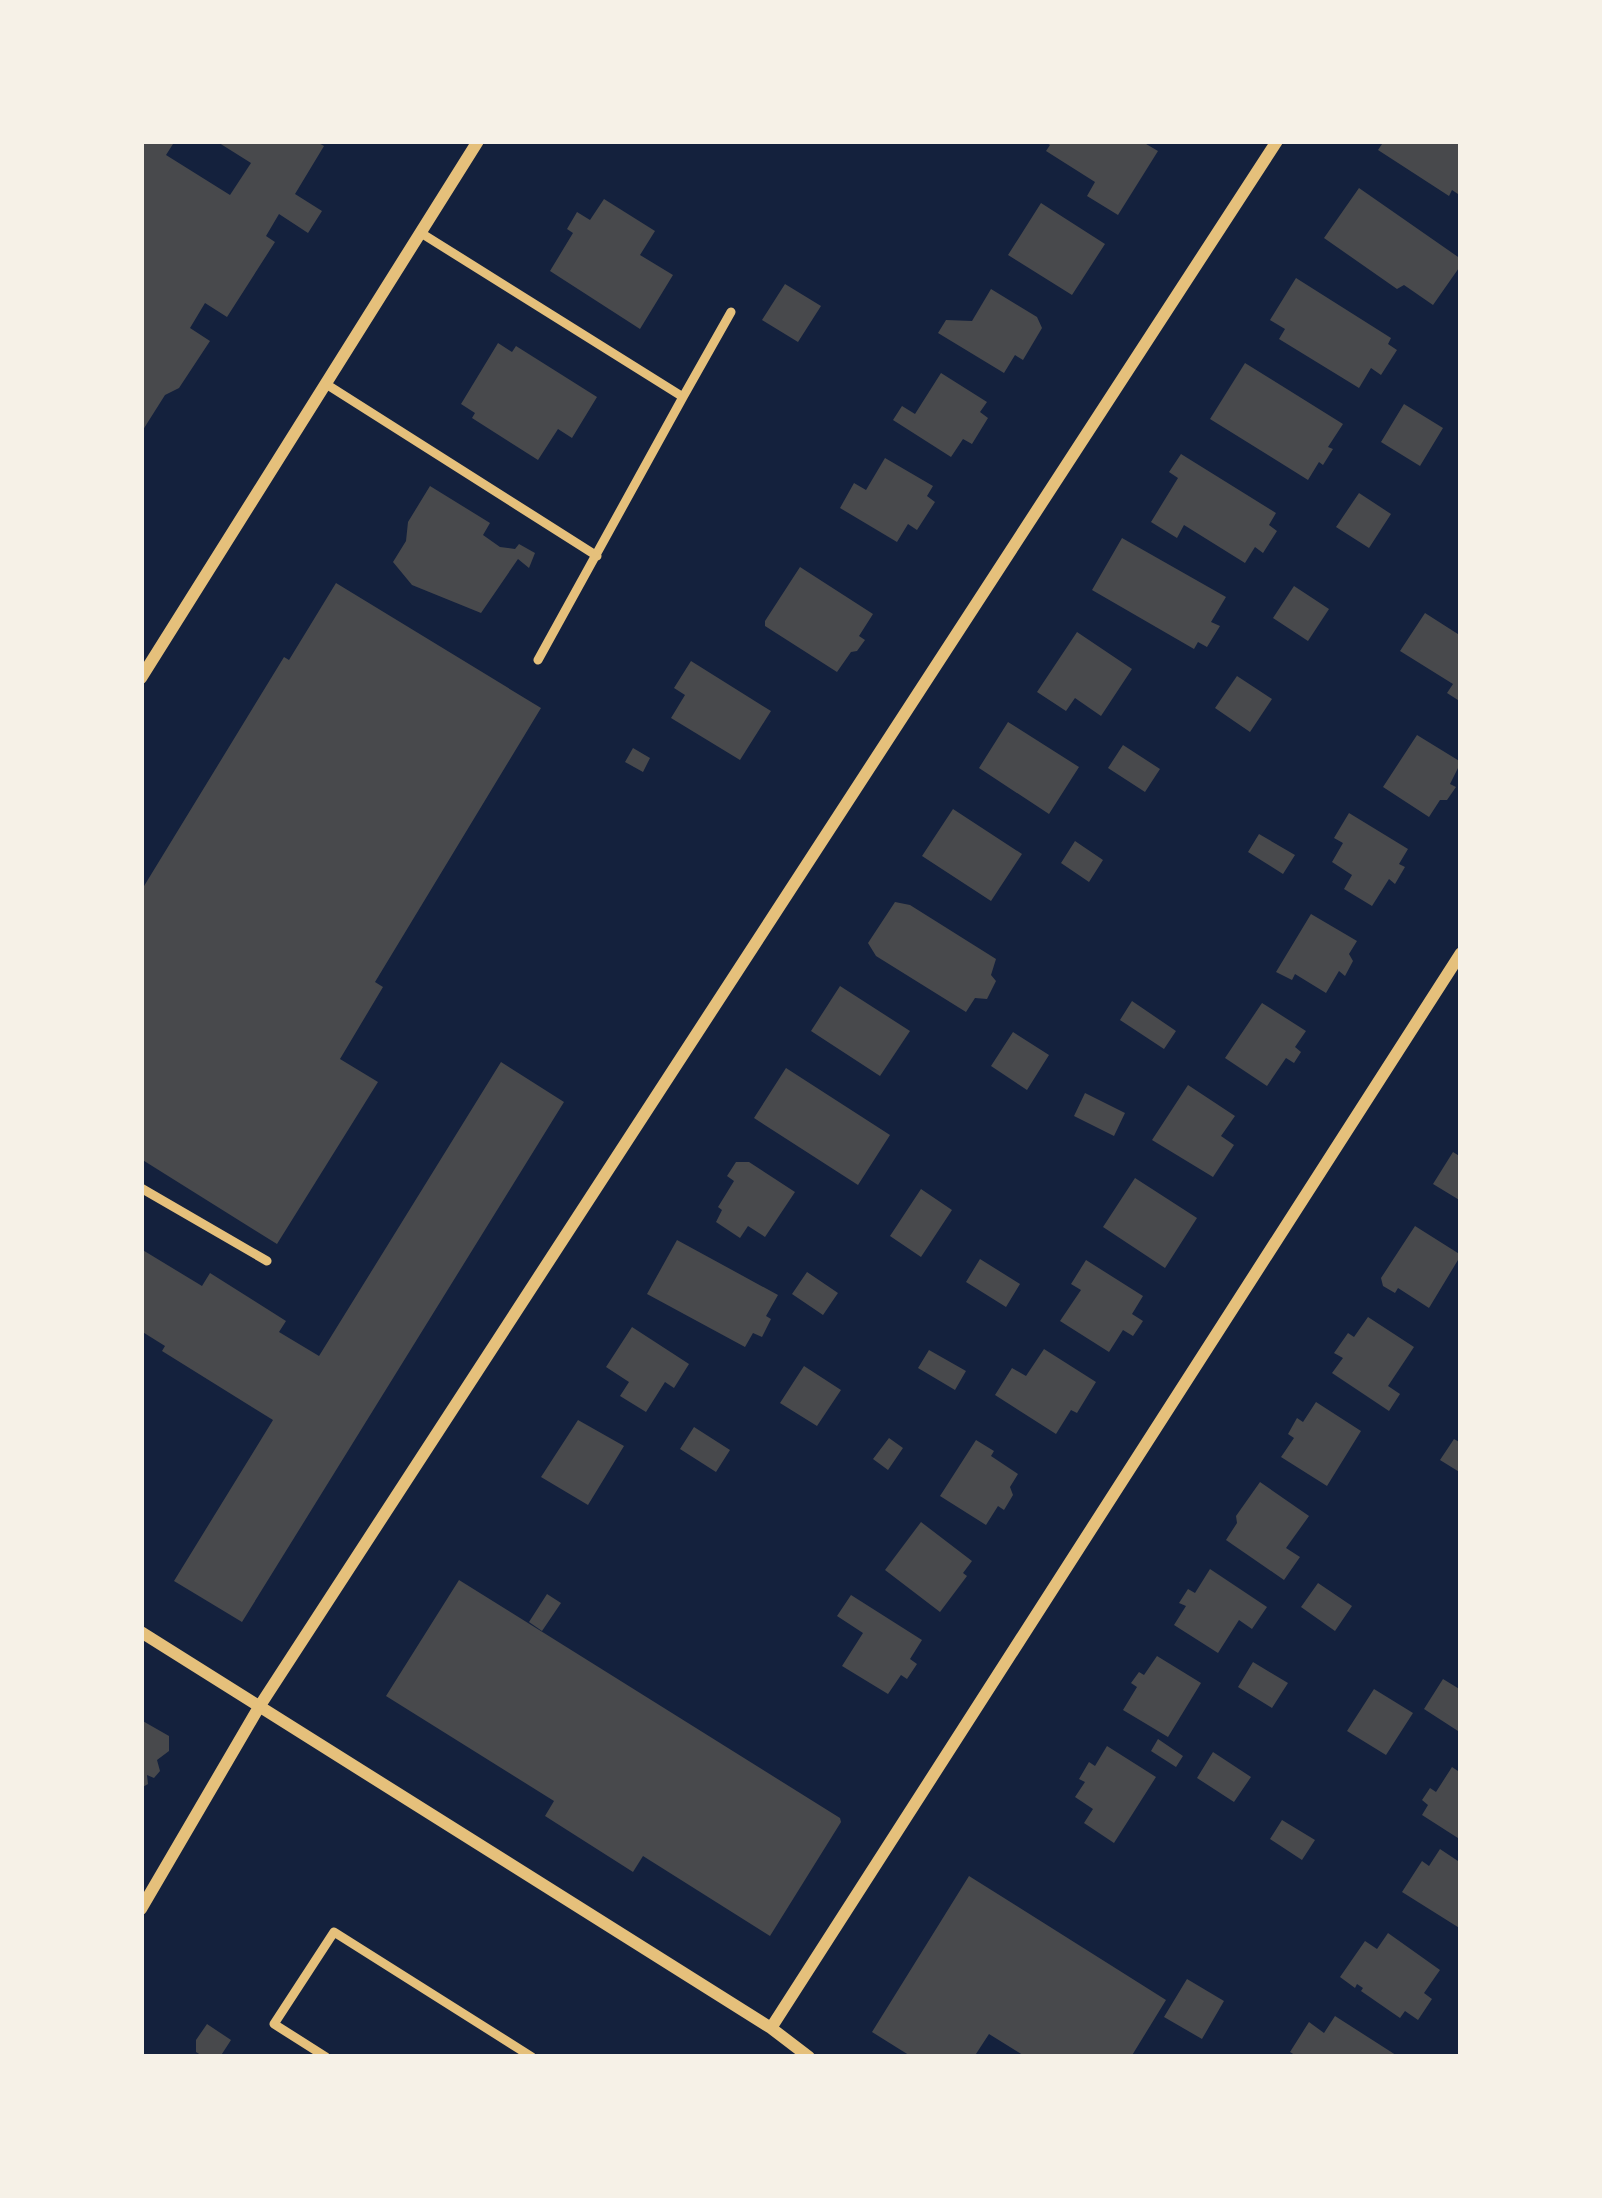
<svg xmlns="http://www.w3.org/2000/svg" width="1602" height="2198" viewBox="0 0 1602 2198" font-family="'Titillium Web',sans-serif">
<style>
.building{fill:#48494c}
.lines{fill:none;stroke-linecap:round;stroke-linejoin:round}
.service{stroke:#e5c07b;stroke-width:9}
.minor{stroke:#e5c07b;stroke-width:12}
</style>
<rect width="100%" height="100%" fill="#14213d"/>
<path class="building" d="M141,141H168L173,144L166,155L230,195L251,163L216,141H315L324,146L295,194L322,211L308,233L279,214L266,236L275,242L227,317L205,303L190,328L210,341L179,388L165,395L141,433Z
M1043,141H1141L1158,151L1118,215L1087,196L1095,182L1046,151L1050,145Z
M1384,141H1461V196L1452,190L1449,196L1378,150Z
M1359,188L1461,259V265L1433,305L1404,285L1397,289L1324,238Z
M604,199L655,231L640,255L673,275L640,329L550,271L573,233L567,229L577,212L590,220Z
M1041,203L1105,244L1072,295L1008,255Z
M1296,278L1391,338L1388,344L1397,350L1381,375L1371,368L1359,388L1279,339L1285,329L1270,320Z
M785,284L821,306L798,342L762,320Z
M991,289L1037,317L1042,328L1023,360L1015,355L1004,373L938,333L946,320L972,321Z
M498,343L512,352L516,346L597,397L572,438L558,429L538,460L472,418L475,413L461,404Z
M1245,363L1343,424L1328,447L1333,449L1323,465L1319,462L1308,480L1210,419Z
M941,373L987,402L980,412L988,418L972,444L963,439L951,457L893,420L902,406L915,414Z
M1404,404L1443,428L1420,466L1381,442Z
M1181,454L1276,513L1269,525L1277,531L1263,553L1255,547L1245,563L1184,525L1177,538L1151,522L1178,478L1169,472Z
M885,458L933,486L927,496L935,502L917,530L908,524L897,542L840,508L854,483L866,490Z
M430,486L490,523L483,535L500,547L515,549L519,544L535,553L529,568L518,559L481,613L412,585L393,562L406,541L408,522Z
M1359,493L1391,514L1369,548L1336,527Z
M1122,538L1226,597L1211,622L1220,626L1207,647L1198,642L1194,649L1092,590Z
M800,567L873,614L859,636L865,640L857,651L851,652L837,672L765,626V621Z
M336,583L541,708L375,982L383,987L340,1059L378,1082L277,1244L141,1159V891L284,657L289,660Z
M1294,586L1329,609L1308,641L1273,618Z
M1425,613L1461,636V702L1447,693L1453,684L1400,651Z
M1077,632L1132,669L1101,716L1075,698L1066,711L1037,692Z
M691,661L771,711L740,760L671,718L685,695L674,688Z
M1237,676L1272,699L1250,732L1215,708Z
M1008,722L1079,767L1049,814L979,768Z
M1417,735L1461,762L1450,784L1456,787L1447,800H1440L1429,817L1383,787Z
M1123,745L1160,769L1145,792L1108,768Z
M633,748L650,758L643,772L625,762Z
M953,809L1022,854L991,901L922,856Z
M1349,813L1408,849L1399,864L1405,867L1395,884L1389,879L1372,906L1344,889L1352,875L1332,862L1343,843L1334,838Z
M1259,834L1295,855L1283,874L1248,852Z
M1075,841L1103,860L1089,882L1061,863Z
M895,902L910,905L996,959L991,975L996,981L987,999L975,998L966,1012L876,956L868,943Z
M1311,914L1357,941L1349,954L1353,961L1345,976L1339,971L1326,993L1295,974L1292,980L1276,972Z
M840,986L910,1031L880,1076L811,1031Z
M1132,1001L1176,1031L1164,1049L1120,1020Z
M1262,1003L1306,1031L1295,1047L1301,1052L1294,1063L1286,1058L1267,1086L1225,1058Z
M1013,1032L1049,1055L1027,1090L991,1066Z
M501,1062L564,1102L242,1622L174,1581L273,1420L162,1351L165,1346L141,1331V1249L202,1286L210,1273L286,1321L279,1332L319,1356Z
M786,1068L890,1135L858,1185L754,1118Z
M1188,1085L1235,1116L1221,1136L1234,1145L1213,1177L1152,1140Z
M1085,1093L1125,1113L1114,1136L1074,1116Z
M1453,1152L1461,1157V1201L1433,1184Z
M736,1162H749L795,1192L765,1237L748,1226L740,1238L716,1222L722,1210L718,1207L734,1181L727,1176Z
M1135,1178L1197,1218L1165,1268L1103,1227Z
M921,1189L952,1210L921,1257L890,1236Z
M1415,1226L1461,1255L1429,1308L1398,1288L1395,1293L1383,1286L1381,1278Z
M677,1240L778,1295L766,1316L771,1319L762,1337L753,1333L745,1347L647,1294Z
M980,1259L1020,1284L1006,1307L966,1282Z
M1086,1260L1143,1296L1132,1314L1143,1321L1133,1336L1123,1330L1109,1352L1060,1321L1081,1290L1071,1284Z
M807,1272L838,1293L823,1315L792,1294Z
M1368,1317L1414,1347L1388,1386L1400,1394L1389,1411L1332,1373L1343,1358L1334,1353L1348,1333L1354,1337Z
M632,1327L689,1364L674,1388L665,1382L646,1412L620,1396L629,1382L606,1367Z
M1044,1349L1096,1382L1077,1413L1071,1410L1056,1434L995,1395L1012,1368L1026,1376Z
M929,1350L966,1371L955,1390L918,1368Z
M804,1366L841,1390L817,1426L780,1403Z
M1316,1402L1361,1431L1327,1486L1281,1457L1294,1438L1288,1434L1297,1418L1303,1422Z
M578,1420L624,1446L588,1505L541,1477Z
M694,1427L730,1450L716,1472L680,1449Z
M889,1438L903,1448L888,1470L873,1459Z
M1454,1439L1461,1443V1473L1440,1460Z
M976,1440L994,1451L991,1456L1018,1474L1010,1487L1013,1495L1004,1510L998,1506L986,1525L940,1496Z
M1260,1482L1309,1516L1286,1548L1300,1557L1284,1580L1226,1540L1237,1523L1236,1516Z
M921,1522L972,1561L963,1573L967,1576L940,1612L885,1570Z
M1210,1569L1267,1607L1252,1629L1239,1620L1218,1653L1174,1625L1186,1606L1179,1603L1188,1589L1195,1593Z
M459,1580L840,1818L841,1822L770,1936L643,1856L633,1872L545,1816L554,1801L386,1696Z
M1318,1583L1352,1606L1335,1631L1301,1607Z
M547,1594L561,1603L542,1631L529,1622Z
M851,1595L922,1640L910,1659L917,1664L907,1679L901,1675L888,1694L842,1666L863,1633L837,1616Z
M1157,1656L1201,1683L1168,1737L1123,1710L1137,1687L1131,1683L1139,1672L1144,1675Z
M1253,1662L1288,1683L1272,1708L1238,1687Z
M1443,1679L1461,1690V1727L1458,1731L1424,1709Z
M1374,1689L1413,1713L1386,1755L1347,1731Z
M141,1720L169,1736V1751L157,1760L160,1771L154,1778L147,1775L148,1784L141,1788Z
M1158,1739L1183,1756L1176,1767L1151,1751Z
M1107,1746L1156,1777L1114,1843L1084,1823L1093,1809L1075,1797L1085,1782L1079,1779L1089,1762L1095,1766Z
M1213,1752L1251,1777L1234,1802L1197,1778Z
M1452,1767L1461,1773V1840L1422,1815L1428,1805L1422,1800L1430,1788L1436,1792Z
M1282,1820L1315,1840L1302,1860L1270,1839Z
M1440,1849L1461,1863V1929L1402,1892L1422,1861L1429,1866Z
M969,1876L1166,2000L1131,2057H1026L989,2034L974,2057H912L872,2032Z
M1388,1933L1440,1970L1424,1993L1432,1999L1418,2020L1405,2011L1400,2018L1361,1991L1363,1988L1357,1984L1355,1988L1340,1977L1365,1941L1377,1949Z
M1187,1979L1224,2001L1202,2039L1164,2017Z
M1335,2016L1399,2057H1298L1290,2052L1309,2022L1324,2033Z
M207,2024L231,2040L220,2057H204L196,2052V2040Z"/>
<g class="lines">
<path class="service" d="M421,233L683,397L538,660
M326,384L597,556
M683,397L731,312
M141,1188L267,1261
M326,2057L274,2024L334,1932L532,2057"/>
<path class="minor" d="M141,678L478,141
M141,1632L771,2028L809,2057
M141,1909L259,1707L1277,141
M771,2028L1461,953"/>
</g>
<rect width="1602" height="2198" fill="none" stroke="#f6f1e7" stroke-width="288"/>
</svg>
